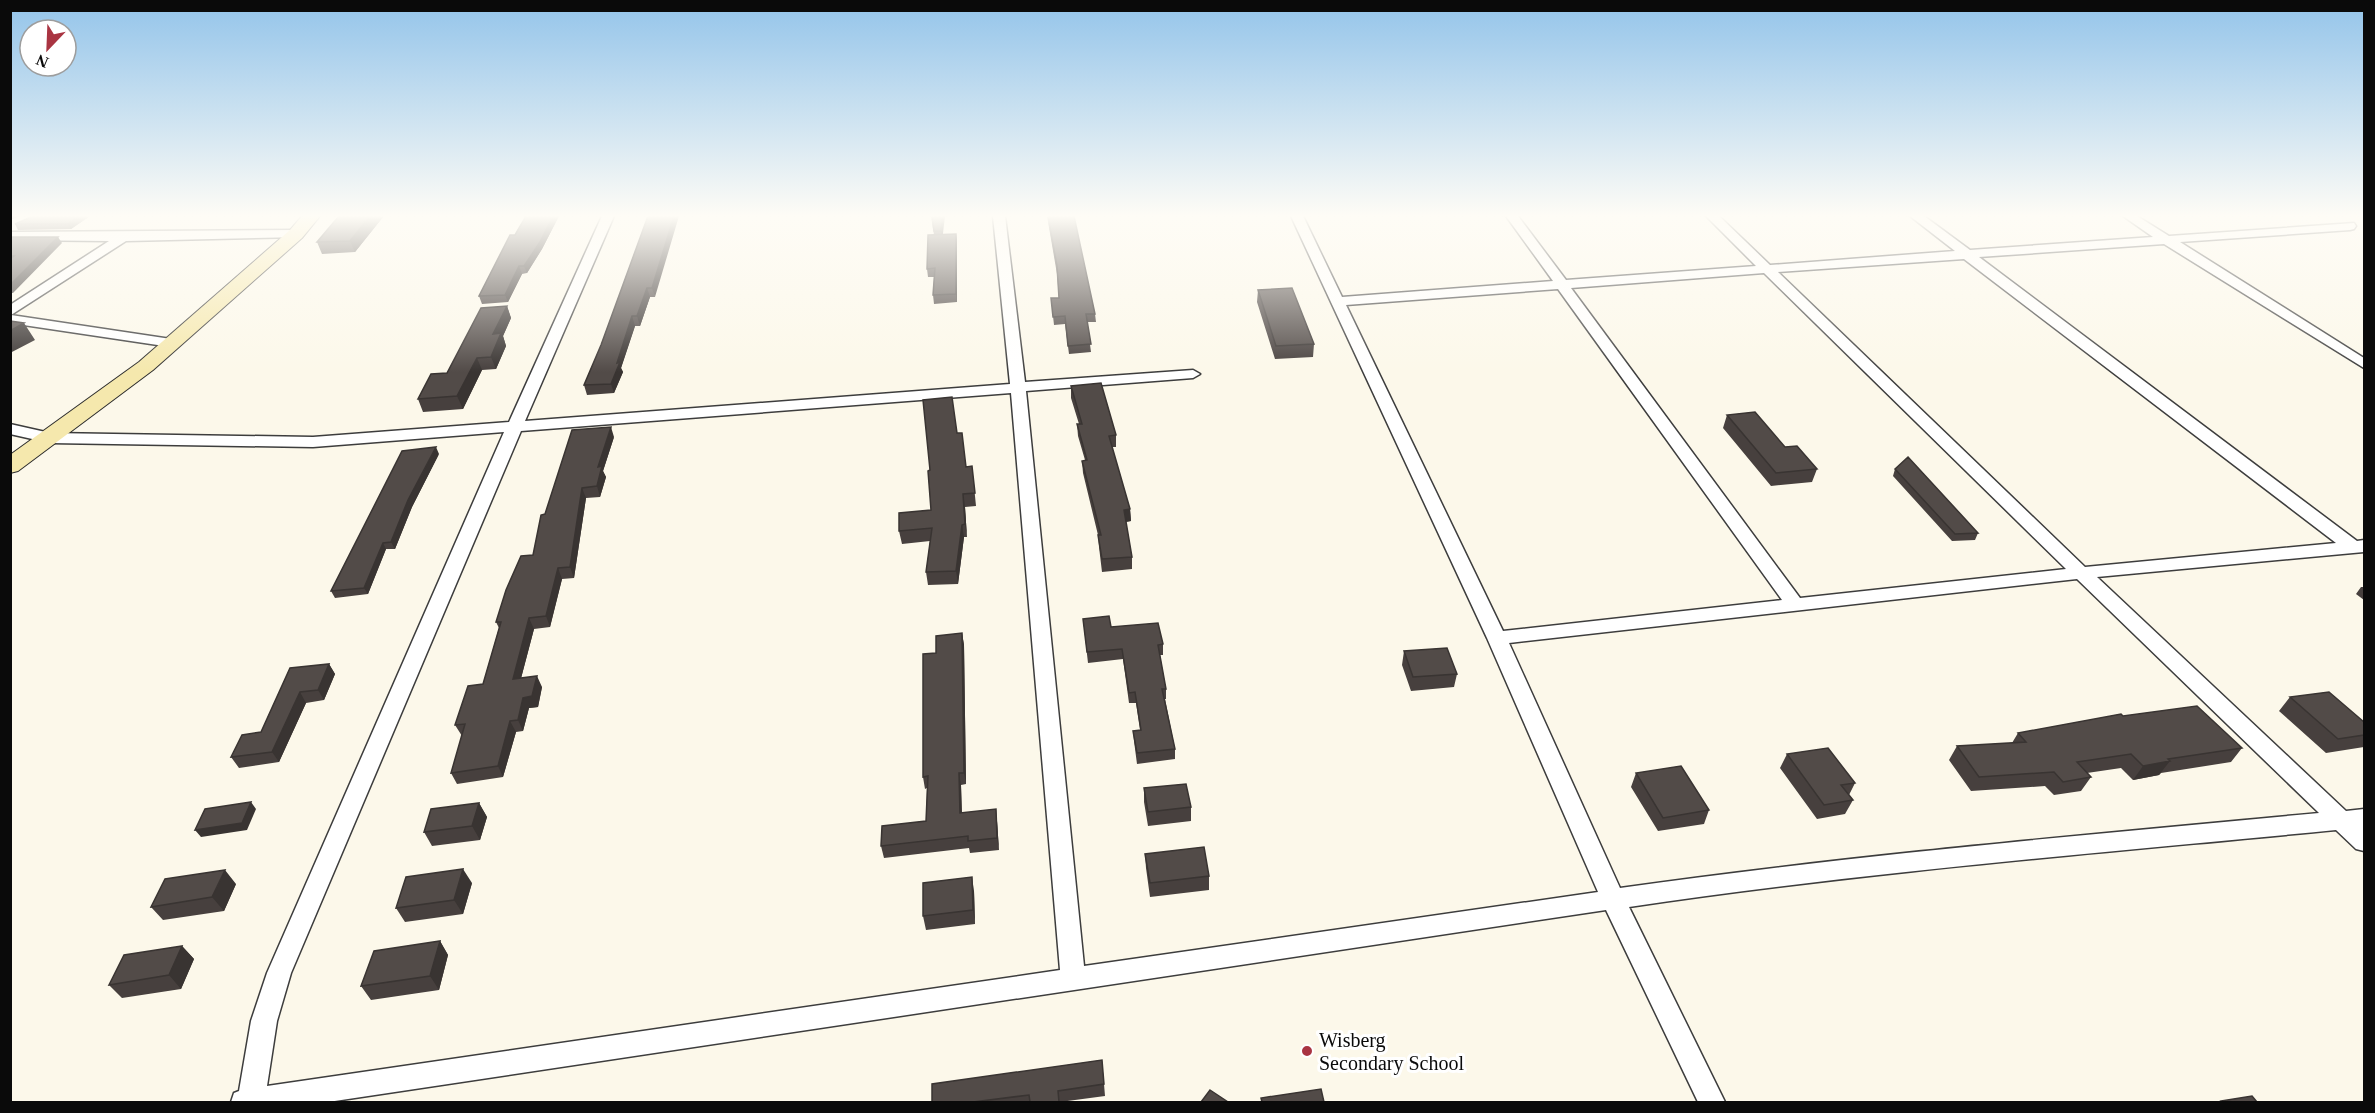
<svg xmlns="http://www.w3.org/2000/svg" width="2375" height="1113" viewBox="0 0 2375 1113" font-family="Georgia,serif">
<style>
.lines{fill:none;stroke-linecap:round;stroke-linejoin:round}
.street-casing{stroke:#3d3d3d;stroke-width:3}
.secondary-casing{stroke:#2c2c2c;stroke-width:2}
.street{fill:#fff;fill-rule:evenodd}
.secondary{fill:#f5e8ad;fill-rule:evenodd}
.wall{fill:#47403e}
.shaded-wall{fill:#393432}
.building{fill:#524b48;stroke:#393432;stroke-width:1.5}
.poi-dot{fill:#a93442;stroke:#fff;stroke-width:2}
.labels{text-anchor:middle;stroke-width:6;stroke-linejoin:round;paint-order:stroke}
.near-poi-label{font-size:20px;fill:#0a0a0a;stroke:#fff;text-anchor:start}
</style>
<rect width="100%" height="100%" fill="#fcf8ea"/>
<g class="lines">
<g class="street-casing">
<path id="street" d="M602,216H614L525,421L1010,384L993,216H1005L1025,382L1193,370L1200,374L1193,378L1026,391L1084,966L1598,892L1487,638L1291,216H1303L1342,297L1553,281L1506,216H1518L1566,280L1756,266L1706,216H1719L1770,265L1955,251L1910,216H1924L1970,250L2153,237L2123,216H2137L2169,236L2354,223L2356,226L2354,229L2350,230L2180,242L2364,358V368L2164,244L1979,257L2357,541L2364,540V552L2097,577L2346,811L2364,809V851L2356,849L2336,830C2100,853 1863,872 1629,907L1725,1102H1698L1606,910L328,1102H231L234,1093L239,1091L251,1021L267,973L504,432L313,447L50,443L10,434V424L50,433L313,437L509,422ZM1964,259L2336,543L2085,567L1778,272ZM1764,273L2066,569L1800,598L1571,288ZM1558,289L1782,600L1503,631L1346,305ZM1011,393L1060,970L267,1086L277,1021L291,973L521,431ZM2077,579L2319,813C2086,835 1852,855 1620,888L1509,643Z
M296,230L302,234L300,237L126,241L11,315L171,339L178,343L176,346L171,347L10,323V305L109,241L10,240V232Z"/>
</g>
<g class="secondary-casing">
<path id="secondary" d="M302,216H320L302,238L153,370L18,471L10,473V455L139,362L290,230Z"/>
</g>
<use href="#street" class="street"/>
<use href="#secondary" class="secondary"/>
</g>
<path class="wall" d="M33,216H90L71,229L18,230L15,224Z
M526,216H559L542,249L527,273L522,274L508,302L482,304L479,296Z
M648,216L655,297H650L640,326H635L621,368L623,372L614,393L587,395L584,385L601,345Z
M931,216L943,234H956L957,242V302L934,304L933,295L934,277H928L927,269L934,235Z
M1047,216H1074L1095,314L1096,322H1087L1091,352L1069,354L1065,324L1054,325L1051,298H1059L1057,274Z
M383,217L355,252L322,254L317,242Z
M1258,290L1314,344L1313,357L1275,359L1257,302Z
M507,306L511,318L503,336L506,346L496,369L482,370L463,409L423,412L418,399L447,373Z
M1071,386L1116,435V447H1112L1130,509L1131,521L1126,522L1132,557V569L1102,572L1099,547L1098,535L1083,473L1082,461L1085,460L1078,436L1077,424H1079L1071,398Z
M1727,415L1785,447L1817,469L1812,482L1771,486L1723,428Z
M957,433L966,467L972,466L976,506L965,507L967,537H964L958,584L928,585L926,572L930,541L902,544L899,531L931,510L930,470Z
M614,437L603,471L606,477L600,497L586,498L574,578L562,579L550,627L534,629L521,678L542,687L538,707L529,708L523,731L516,732L503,777L457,784L451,773L462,736L455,725L483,684L499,628L496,622L533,555L545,514Z
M439,454L412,507L395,549H386L368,594L335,598L331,591Z
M1895,469L1978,533L1975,540L1952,541L1893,476Z
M2361,587H2364V600L2356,594Z
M1083,619L1163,644V655H1160L1166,689V699H1165L1175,749V759L1137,764L1134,741L1133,731L1140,730L1136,703H1129L1123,659L1088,663Z
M962,633L964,645L966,784L961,785L962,813L997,821L999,850L970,853L969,848L884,858L881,846L926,821L927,788L925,789L923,777L936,653Z
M1404,651L1457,674L1454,687L1411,691L1402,665Z
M329,664L335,674L324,700L306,703L279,762L239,768L231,757L261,732L290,668Z
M2290,697L2364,722V747L2326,753L2279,711Z
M2123,716L2242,748L2231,762L2161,773L2159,775L2133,780L2121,768L2087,773L2091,777L2081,791L2054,795L2045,786L1971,791L1949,760L1957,746L2012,743L2018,733Z
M1787,754L1855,783L1849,795L1853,800L1845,814L1817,819L1780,768Z
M1636,773L1709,810L1704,824L1658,831L1631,787Z
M1144,788L1191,807V821L1148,826L1144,802Z
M479,803L487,817L480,840L432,846L424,832Z
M1145,854L1209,876V890L1150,897L1146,868Z
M472,883L463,914L405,922L396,908Z
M236,884L224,911L163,920L151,907Z
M974,891L975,924L926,930L923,916Z
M440,941L448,955L439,990L371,1000L361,986Z
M182,946L194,959L181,989L122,998L109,985Z
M1102,1060L1105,1096L1060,1102H932Z"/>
<path class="shaded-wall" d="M10,216H20L10,220Z
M79,216H90L71,229L68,224Z
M370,216H383V217L355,252L350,241Z
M553,216H559L542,249L527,273L524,266Z
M674,216H679L655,297L652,288Z
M942,216H945L942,242L941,231Z
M956,234L957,242V302L956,294Z
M58,237L62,243L13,293H10V285Z
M519,266L522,274L508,302L505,295Z
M647,288L650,297L640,326L637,316Z
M507,306L511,318L503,336L506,346L496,369L491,357L493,334Z
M632,316L635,326L621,368L623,372L614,393L611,384L617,363Z
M24,323L35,340L10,353V331Z
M477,358L482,370L463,409L457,396Z
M611,427L614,437L603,471L606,477L600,497L597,486L598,467Z
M436,447L439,454L412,507L395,549L391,542L408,500Z
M582,488L586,498L574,578L570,567Z
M963,494L965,507L967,537L965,524Z
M1130,509L1131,521L1124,522V510Z
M962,525L964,537L958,584L956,571Z
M383,543L386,549L368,594L364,588Z
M558,568L562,579L550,627L546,616Z
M529,618L534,629L518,690L513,679Z
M962,633L964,645L966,784L964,773Z
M329,664L335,674L324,700L318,690Z
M537,676L542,687L538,707L529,708L523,731L518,720L523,698Z
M300,692L306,703L279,762L272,752Z
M510,721L516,732L503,777L498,766Z
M2170,761L2159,775L2133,780L2143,766Z
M959,773L961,785L962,825L960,813Z
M251,802L256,809L247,830L201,837L195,830Z
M479,803L487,817L480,840L472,826Z
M996,809L997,821L999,850L997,838Z
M463,869L472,883L463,914L454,900Z
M225,870L236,884L224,911L212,897Z
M972,877L974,891L975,924L973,910Z
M440,941L448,955L439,990L430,976Z
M182,946L194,959L181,989L169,975Z"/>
<path class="building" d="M33,216H79L68,224H15Z
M339,216H370L350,241L317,242Z
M526,216H553L540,242L524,266H519L505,295L479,296L510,235H515Z
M648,216H674L652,288H647L637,316H632L617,363L620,362L611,384L584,385L601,345Z
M932,216H942L941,231H934Z
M1048,216H1074L1095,314H1086L1091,344L1068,346L1065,316L1053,317L1051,298H1059L1057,266Z
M956,234V294L933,295L935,268L927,269L928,235Z
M10,237H58L10,285V259L14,256H10Z
M1292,288L1314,344L1276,346L1258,290Z
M507,306L493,334L501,333L491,357L477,358L457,396L418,399L431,374L447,373L481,308Z
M10,321L24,323L10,331Z
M1101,383L1116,435L1109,436L1130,509L1124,510L1132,557L1102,559L1098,535H1101L1082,461L1087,460L1077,424H1082L1071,386Z
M952,397L957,433H962L966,467L972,466L975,493L963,494L965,524L962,525L956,571L926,572L932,528L899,531V513L931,510L928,471L930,470L923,400Z
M1755,412L1785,447L1797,446L1817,469L1776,473L1727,415Z
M611,427L598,467L602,466L597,486L582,488L570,567L558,568L546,616L529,618L513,679L537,676L532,696L523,698L518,720L510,721L498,766L451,773L465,724L455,725L468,686L483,684L501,622H496L506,590L521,556L533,555L541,515L545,514L572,430Z
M436,447L408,500L391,542L383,543L364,588L331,591L402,451Z
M1908,457L1978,533L1955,534L1895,469Z
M1109,616L1111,627L1158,623L1163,644L1158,645L1166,689H1162L1175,749L1137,753L1133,731L1141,730L1135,692L1129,693L1122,649L1087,652L1083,619Z
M962,633L964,773H959L960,813L996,809L997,838L968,841V836L881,846L882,826L926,821L928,776L923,777V654L936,653V636Z
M1447,648L1457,674L1413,677L1404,651Z
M329,664L318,690L300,692L272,752L231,757L242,735L261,732L290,668Z
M2329,692L2364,722V735L2338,739L2290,697Z
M2197,706L2242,748L2168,759L2170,761L2143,766L2131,754L2077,762L2091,777L2063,782L2054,772L1979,777L1957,746L2026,742L2018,733L2121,714L2123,716Z
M1828,748L1855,783L1841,785L1853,800L1824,805L1787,754Z
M1681,766L1709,810L1663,818L1636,773Z
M1186,784L1191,807L1148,812L1144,788Z
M251,802L242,823L195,830L205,809Z
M479,803L472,826L424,832L431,809Z
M1204,847L1209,876L1150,883L1145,854Z
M463,869L454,900L396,908L406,877Z
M225,870L212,897L151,907L165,879Z
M972,877L973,910L923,916V883Z
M440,941L430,976L361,986L374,951Z
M182,946L169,975L109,985L124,955Z
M1102,1060L1104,1084L1058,1091L1059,1102H1030L1029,1095L973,1102H932V1084Z
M1321,1089L1324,1102H1262L1261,1098Z
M1210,1090L1228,1102H1201Z
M2252,1096L2257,1102H2222L2221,1101Z"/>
<linearGradient id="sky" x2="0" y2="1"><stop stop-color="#93c4ea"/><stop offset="0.58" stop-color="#fefcf6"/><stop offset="1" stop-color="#fefcf6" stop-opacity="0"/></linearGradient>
<rect width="2375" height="372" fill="url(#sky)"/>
<circle class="poi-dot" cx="1307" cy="1051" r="6"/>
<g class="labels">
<g class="near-poi-label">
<text x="1319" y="1047">Wisberg<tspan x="1319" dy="23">Secondary School</tspan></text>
</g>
</g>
<rect width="2375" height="1113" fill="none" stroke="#0a0a0a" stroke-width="24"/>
<g transform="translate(48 48) rotate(203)"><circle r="28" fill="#ffffff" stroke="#9d9d9d" stroke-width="1.5"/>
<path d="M0-4.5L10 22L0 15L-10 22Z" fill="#a93442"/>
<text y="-9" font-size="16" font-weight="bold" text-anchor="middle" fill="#0a0a0a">N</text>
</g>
</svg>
